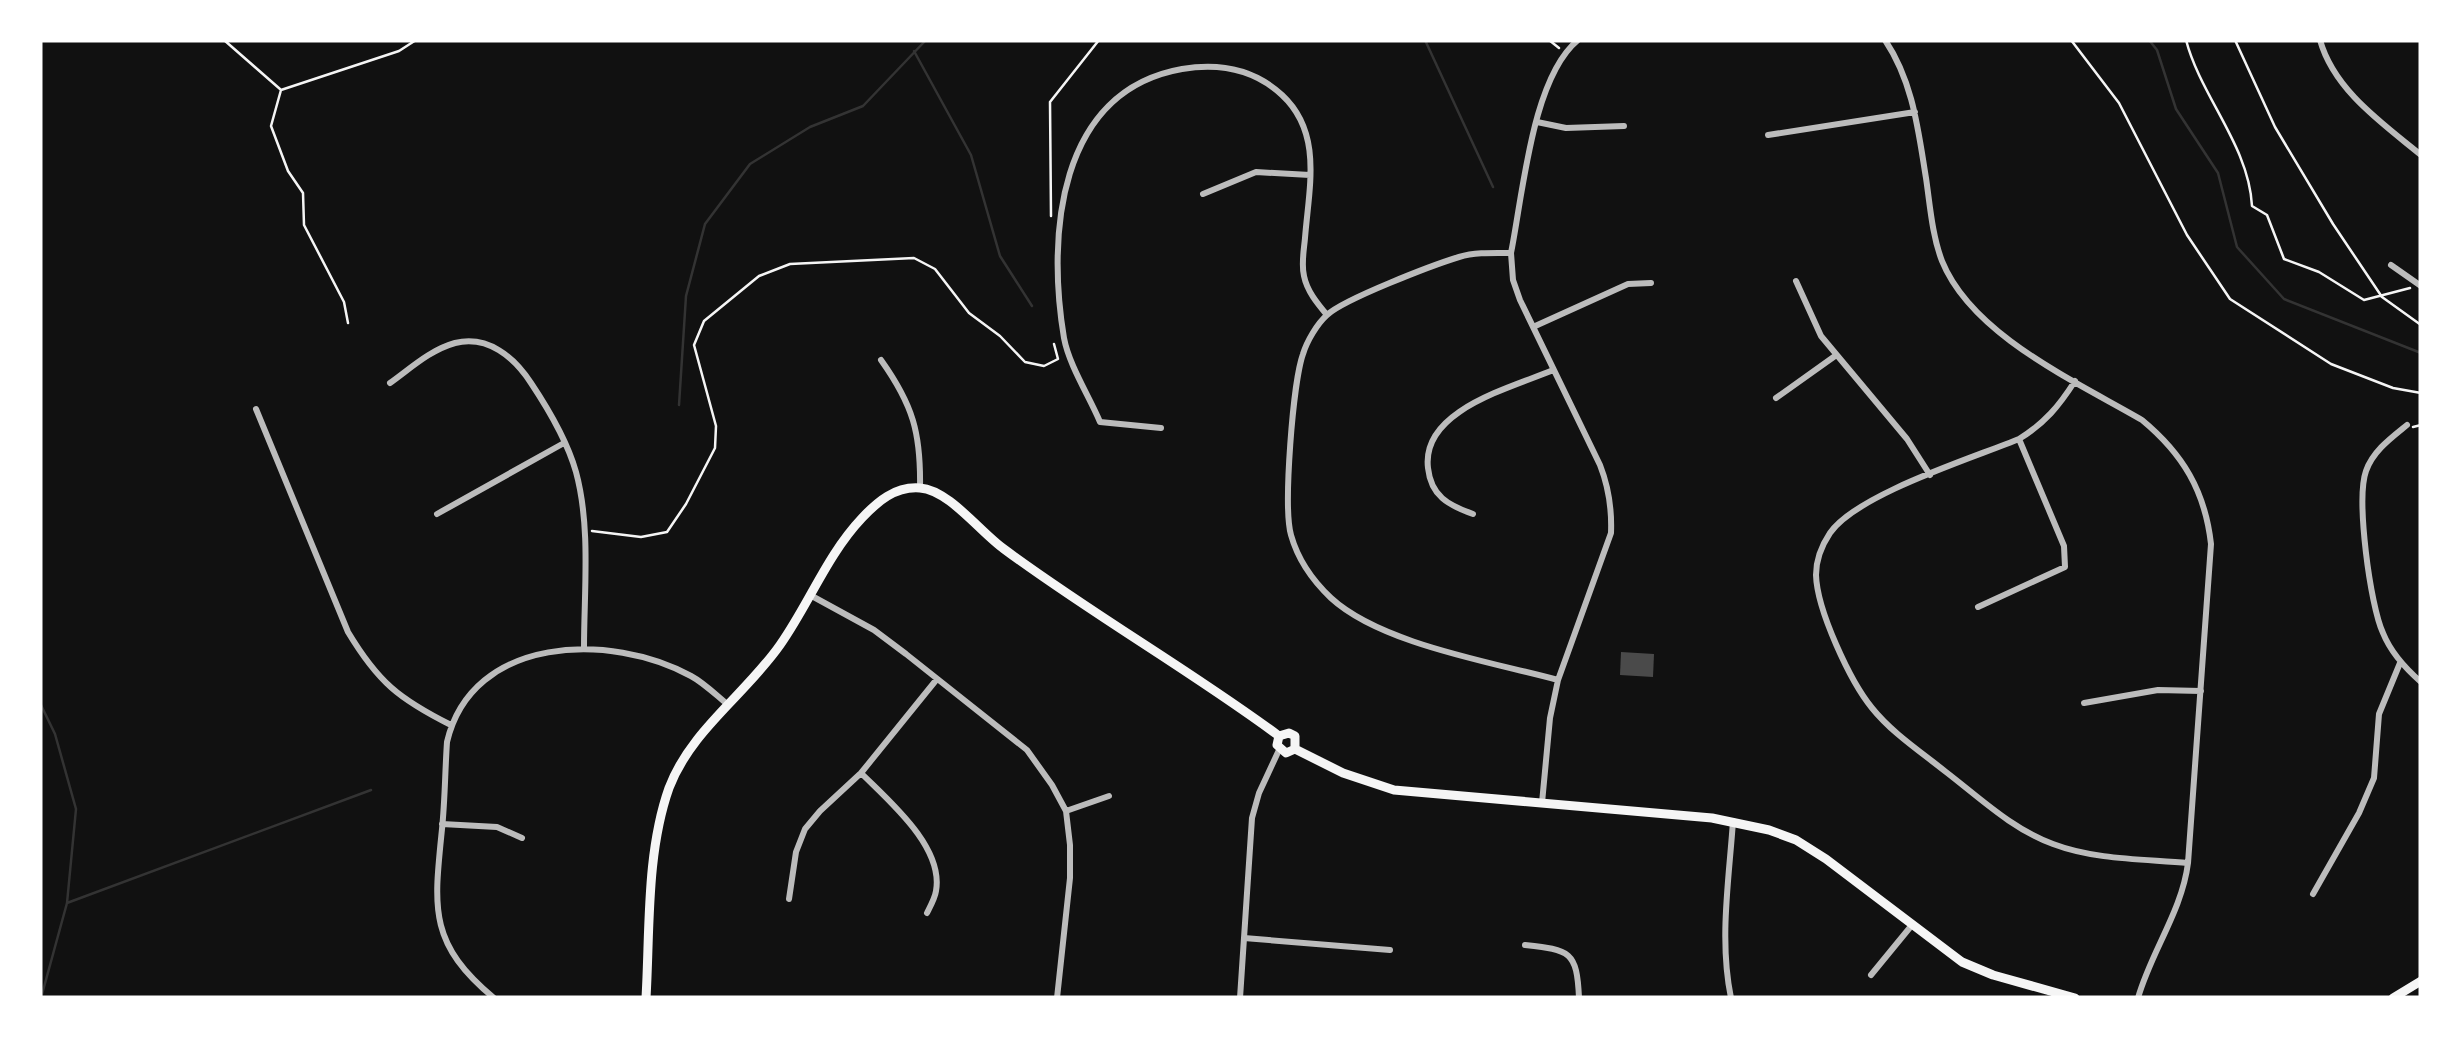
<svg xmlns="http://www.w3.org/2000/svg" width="2461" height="1038" viewBox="0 0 2461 1038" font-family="'Alegreya Sans',sans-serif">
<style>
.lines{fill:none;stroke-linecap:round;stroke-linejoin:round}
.stream{stroke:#333;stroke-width:2.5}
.building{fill:#4a4a4a}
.path{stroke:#f5f5f5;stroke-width:2.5}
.minor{stroke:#bcbcbc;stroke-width:6}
.secondary{stroke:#f5f5f5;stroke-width:9}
</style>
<rect width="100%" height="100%" fill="#111"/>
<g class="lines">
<path class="stream" d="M1425,40L1493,187
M2149,40L2157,50L2176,109L2218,173L2237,247L2284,299L2421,353
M914,51L971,155L1000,256L1032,306
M679,405L686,296L705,224L750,164L810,127L863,106L926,40
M40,703L55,734L76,809L67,903L41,998
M67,903L371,790"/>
</g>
<path class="building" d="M1621,652L1654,654L1653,677L1620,675Z"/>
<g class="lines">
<path class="path" d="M224,40L280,89
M1549,40L1559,48
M2071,40L2119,103L2187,235L2230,299L2331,364L2393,388L2421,393
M2186,40C2201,97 2249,146 2252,206L2267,215L2284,259L2319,272L2364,300L2410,288
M2235,40L2275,127L2333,224L2382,297L2421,325
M1051,216L1050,102L1099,40
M348,323L344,302L304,225L303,193L288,171L271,126L281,90L399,51L416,40
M2413,427L2421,425
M592,531L641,537L667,532L686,504L715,448L716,426L694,345L704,321L759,276L790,264L914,258L935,269L969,313L1000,336L1025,362L1044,366L1058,359L1054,344"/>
<path class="minor" d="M1885,40C1913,82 1918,129 1926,178C1930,205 1932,235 1942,261C1972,335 2075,381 2142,420C2183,454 2205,491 2211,544L2188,863C2182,911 2151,952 2138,998
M2320,40C2334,90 2382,123 2421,155
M1537,122L1566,128L1624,126
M1768,135L1915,112
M1203,194L1256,172L1310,175
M1511,253C1494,253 1476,252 1459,257C1433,265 1344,299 1327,315C1317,324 1307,341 1303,354C1293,382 1283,507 1291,535C1298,560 1312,580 1331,598C1381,644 1492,662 1558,680
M2391,265L2421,286
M1796,281L1821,336L1907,439L1930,475
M1533,327L1628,284L1651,283
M881,360C913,405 921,433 920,488
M2075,381C2059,406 2045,423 2019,439C1973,458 1857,494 1830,533C1822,545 1816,561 1816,575C1817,610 1850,681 1872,708C1892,733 1921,752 1946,772C1980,798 2012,829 2053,844C2095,860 2144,859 2188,863
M390,383C411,368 430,350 455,343C488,335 514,357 531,383C549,410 567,440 576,472C591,527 584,591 584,648
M1776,398L1835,356
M256,409L348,632C378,682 399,699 451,725
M2407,425C2391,438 2373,451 2366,471C2356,499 2370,605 2383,633C2391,653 2405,668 2421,682
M1161,428L1100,422C1089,396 1069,365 1064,338C1047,237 1057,91 1182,69C1218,63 1254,69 1282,95C1323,133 1309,187 1305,238C1304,250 1301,264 1304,276C1307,291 1317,303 1327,315
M437,514L564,443
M1473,514C1448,505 1431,496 1428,468C1421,410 1511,388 1553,370
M810,595L874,630L906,654L1027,750L1052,785L1066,811L1070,845V878L1057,998
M1978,607L2065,567L2064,546L2019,439
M2084,703L2158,690L2201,691
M861,773C889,801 944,847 936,891C935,898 930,907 927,913
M1542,803L1550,718L1558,680L1611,533C1612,508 1609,488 1600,465L1520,300L1513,280L1511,253C1523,194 1532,78 1578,40
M1066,811L1109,796
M442,824L497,827L522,838
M2313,894L2359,813L2374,778L2379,714L2400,663
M789,899L796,852L805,829L820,811L861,773L937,679
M1244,938L1390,950
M1525,945C1570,950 1577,951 1579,998
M1871,975L1912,925
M494,998C428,943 434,908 442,829C445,800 445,771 447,742C472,635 611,632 691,676C704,683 716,695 727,704
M1240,998L1252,818L1259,793L1279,750
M1731,998C1719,940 1729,880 1733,821"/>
<path class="secondary" d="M1279,736L1277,745L1286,753L1295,749
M1279,736L1289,733L1295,736V749
M1295,749L1343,773L1394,790L1712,818L1769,830L1796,840L1826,859L1962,962L1993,975L2075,998
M646,998C650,930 646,853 669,788C691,730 745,695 780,645C809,604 827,555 862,518C877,502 895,486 920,488C949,490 980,532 1004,549C1093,615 1190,670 1279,736
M2393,998L2421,981"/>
</g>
<rect width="2461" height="1038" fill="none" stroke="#ffffff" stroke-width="85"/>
</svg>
